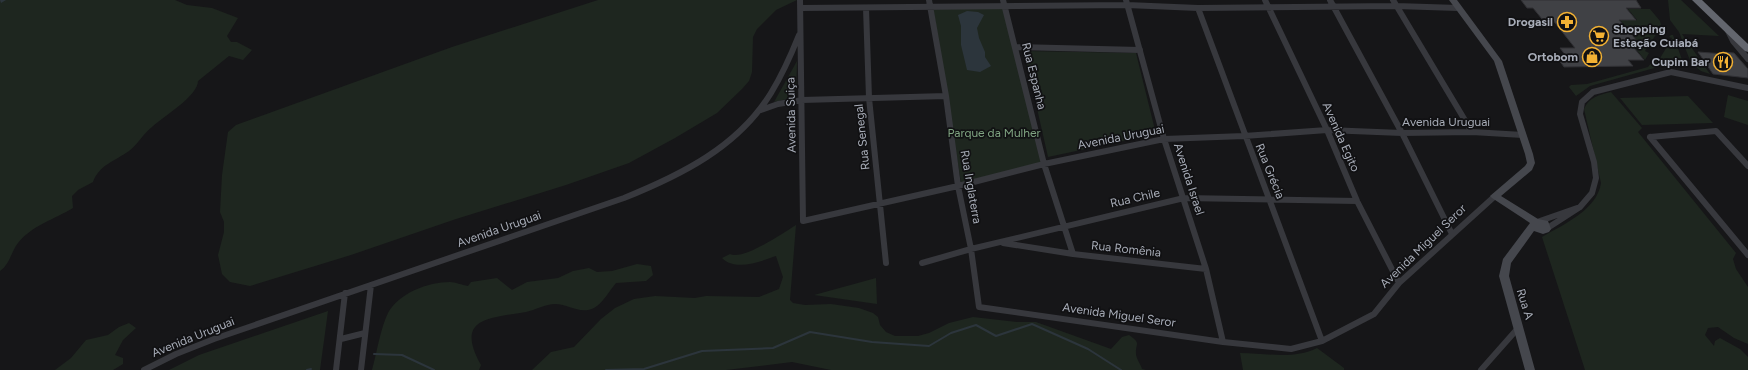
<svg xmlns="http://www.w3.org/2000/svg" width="1748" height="370" viewBox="0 0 1748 370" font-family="Figtree,sans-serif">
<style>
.green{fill:#1e261f}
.water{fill:#2c353c}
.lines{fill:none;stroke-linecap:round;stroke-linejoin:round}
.stream{stroke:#2c353c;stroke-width:2}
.river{fill:#2c353c;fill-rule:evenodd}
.building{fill:#404145;stroke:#303034}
.street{stroke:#37383d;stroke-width:6}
.secondary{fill:#45474d;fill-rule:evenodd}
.highway{fill:#63666e;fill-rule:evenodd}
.labels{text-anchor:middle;stroke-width:3.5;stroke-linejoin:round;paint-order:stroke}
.poi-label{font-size:12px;font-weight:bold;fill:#a8adb8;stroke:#111113;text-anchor:end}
.street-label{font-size:12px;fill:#a8adb8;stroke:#111113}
.park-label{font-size:12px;fill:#7fa381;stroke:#111113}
</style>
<rect width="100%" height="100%" fill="#161618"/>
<path class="green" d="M0,0H175L187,5L212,8L238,18L227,36L231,42H237L252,50L243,60L229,56L198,81C198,96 164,116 152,127C143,134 138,144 129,151C115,161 99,165 93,182L78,190L72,196L73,208C55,219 31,226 18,243C11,252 10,264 0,271Z
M598,0H797L776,10L757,29L753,37L752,72L749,81L742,89L717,113L675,138L629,163L566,185L456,219L351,255L250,286L230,282L222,274L218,255L224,232V222L220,212L222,175L228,132L236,125L452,47Z
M1668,0H1681L1719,36L1682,34L1710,74L1701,71L1691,63L1679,32L1670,20Z
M933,7L1003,8L1042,163L961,183Z
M1628,9H1650L1660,21L1661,25L1657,27H1626L1620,20H1637Z
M1630,31L1660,32L1662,34L1657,33L1645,51L1649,53L1645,60L1630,42H1638Z
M1671,35H1673L1684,65L1682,67H1658L1590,86L1576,96L1569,87L1571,85L1587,84L1648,67L1655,58L1659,60L1672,38L1669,37Z
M1024,51L1136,53L1156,134L1048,157Z
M797,61L796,97L774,102Z
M1611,92L1642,128L1638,132L1736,253L1733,259L1736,269L1748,287V344L1734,338L1718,327L1708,328L1705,335L1714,346L1715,341L1720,338L1740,349L1748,357V370H1585L1542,237C1564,224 1597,210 1601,183L1584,109C1589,97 1599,95 1611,92Z
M1728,95L1748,101V125L1724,117Z
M1688,96L1713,123L1642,125L1620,98Z
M796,225L790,300L793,303L805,305L831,304L859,308L873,313L878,317L880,325L886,332L895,336H918L929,333L949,323L973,317L1017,322H1036L1111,349L1122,337L1129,335C1142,344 1135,343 1136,354C1136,358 1141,365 1142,369L1146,370H831L792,362L726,370H532L551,352L574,347L601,319L615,308L634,299L655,296L695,298L706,296L759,297L779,289L783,277L776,256C761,261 736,272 722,258L730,254C743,261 783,233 796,225Z
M637,264L651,266L653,275L646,281L616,283C610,290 602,304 594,308C580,315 569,304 555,304C546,304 535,310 526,312C490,318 454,317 481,365L479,370H372C377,352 380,330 388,313C399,293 428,282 450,282C455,282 462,285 468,286L471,282L497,278L512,290L527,282L558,278L573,271L589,268L597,272L612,271Z
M876,278L877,304L814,295Z
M328,311L320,370H169L199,355Z
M129,323L136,328L123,340L115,355L123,358V364L113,370H55L71,358L86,340L108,335L119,327Z
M1317,348L1344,368V370H1243L1240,353C1266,353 1293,360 1317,348Z"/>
<path class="water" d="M967,11L978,12L984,15L977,28L979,38L985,52V57L991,66L980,72L967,70L961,45V26L958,15Z"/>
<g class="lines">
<path class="stream" d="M374,354L402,355L434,370
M307,370L311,369
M606,370L644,369L702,351L773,348L810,332L872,342L929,346L951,333L976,325L996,336L1032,324L1088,349L1121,370"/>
<path class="river" d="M0,0H6L1,3Z"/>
</g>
<path class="building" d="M1521,0H1636L1641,8H1626L1636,20H1619L1638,42H1629L1644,60H1628L1633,66L1564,67L1559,60H1569L1560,48H1575L1552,19H1542L1533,8H1527Z
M1698,52L1725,54L1723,52L1734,53L1748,69V78L1713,74Z"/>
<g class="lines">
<path class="street" d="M800,0L803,221L958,186L1044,164L1164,139L1244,136L1327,130L1402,133L1472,132L1523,135
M929,0L946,96L958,186L971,249L979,307L1223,342L1291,349L1322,341L1374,314L1399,283L1495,196
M1003,0L1044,164L1073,254L1206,269
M1126,0L1164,139L1206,269L1223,342
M1265,0L1327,130L1357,201L1399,283
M1330,0L1402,133L1452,234
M1393,0L1472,132
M801,8L1127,5L1198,8L1396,6L1458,8
M866,8L869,98L886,263
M1198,8L1322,341
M1728,31L1733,41L1748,59
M1016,47L1140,50
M761,110L778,104L802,100L946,96
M1650,137L1748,255
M1650,137L1716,131L1748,166
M1580,207L1592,193L1596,178L1594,162L1580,114L1582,102L1593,92L1671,72L1748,88
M1537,222L1580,207L1546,229
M1003,243L1073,254
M922,263L971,249L1184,198L1357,201
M341,339L365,333
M144,370L176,354L214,339L624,198C681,175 738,147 771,93C782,75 791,55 799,35
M336,370L345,293
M361,370L371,285
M1481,370L1519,327"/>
<path class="secondary" d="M1449,0H1457L1502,61L1533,154L1535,163L1532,170L1501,196L1538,219L1548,221L1551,229L1549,232L1543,234L1534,231L1511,263L1509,276L1535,370H1525L1499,276L1503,259L1530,223L1492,198L1490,196L1525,166L1527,163L1525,154L1494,61Z"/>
<path class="highway" d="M1692,0H1702L1748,44V52L1745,51Z"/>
</g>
<defs>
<g id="pharmacy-ring" transform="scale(1)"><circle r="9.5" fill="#111113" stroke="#f2b134" stroke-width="1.5"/><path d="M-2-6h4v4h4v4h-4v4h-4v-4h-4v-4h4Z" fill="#f2b134"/></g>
<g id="supermarket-ring" transform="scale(1)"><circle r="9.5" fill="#111113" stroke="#f2b134" stroke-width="1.5"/><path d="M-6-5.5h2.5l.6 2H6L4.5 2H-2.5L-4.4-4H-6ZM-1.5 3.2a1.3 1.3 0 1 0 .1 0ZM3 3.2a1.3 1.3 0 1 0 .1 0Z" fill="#f2b134"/></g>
<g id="shop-ring" transform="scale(1)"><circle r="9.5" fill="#111113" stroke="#f2b134" stroke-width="1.5"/><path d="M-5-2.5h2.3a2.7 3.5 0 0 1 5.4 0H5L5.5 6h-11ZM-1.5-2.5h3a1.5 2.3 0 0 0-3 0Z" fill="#f2b134"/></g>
<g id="restaurant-ring" transform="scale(1)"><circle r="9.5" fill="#111113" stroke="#f2b134" stroke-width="1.5"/><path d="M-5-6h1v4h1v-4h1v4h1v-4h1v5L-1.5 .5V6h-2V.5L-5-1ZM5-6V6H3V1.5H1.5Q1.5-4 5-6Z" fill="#f2b134"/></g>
</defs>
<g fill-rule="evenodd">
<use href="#pharmacy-ring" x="1567" y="22"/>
<use href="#supermarket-ring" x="1599" y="36"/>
<use href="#shop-ring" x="1592" y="57"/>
<use href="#restaurant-ring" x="1723" y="62"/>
</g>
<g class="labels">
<g class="poi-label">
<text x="1553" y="26">Drogasil</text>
<text x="1613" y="33" text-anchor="start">Shopping<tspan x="1613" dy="14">Estação Cuiabá</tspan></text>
<text x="1578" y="61">Ortobom</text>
<text x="1709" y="66">Cupim Bar</text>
</g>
<g class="street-label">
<text transform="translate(1034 76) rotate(76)" y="4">Rua Espanha</text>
<text transform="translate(791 115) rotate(-91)" y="4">Avenida Suiça</text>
<text x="1446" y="126">Avenida Uruguai</text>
<text transform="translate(862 137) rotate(-96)" y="4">Rua Senegal</text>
<text transform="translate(1121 137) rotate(-11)" y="4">Avenida Uruguai</text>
<text transform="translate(1341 137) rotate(66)" y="4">Avenida Egito</text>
<text transform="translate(1270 171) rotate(68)" y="4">Rua Grécia</text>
<text transform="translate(1189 179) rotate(72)" y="4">Avenida Israel</text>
<text transform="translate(971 187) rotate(80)" y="4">Rua Inglaterra</text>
<text transform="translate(1135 198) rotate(-13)" y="4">Rua Chile</text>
<text transform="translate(499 229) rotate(-19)" y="4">Avenida Uruguai</text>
<text transform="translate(1423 246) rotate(-44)" y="4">Avenida Miguel Seror</text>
<text transform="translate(1126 249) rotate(6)" y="4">Rua Romênia</text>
<text transform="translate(1525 304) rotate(73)" y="4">Rua A</text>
<text transform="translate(1119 315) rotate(8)" y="4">Avenida Miguel Seror</text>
<text transform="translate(193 337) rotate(-22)" y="4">Avenida Uruguai</text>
</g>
<g class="park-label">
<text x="994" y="137">Parque da Mulher</text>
</g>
</g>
</svg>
